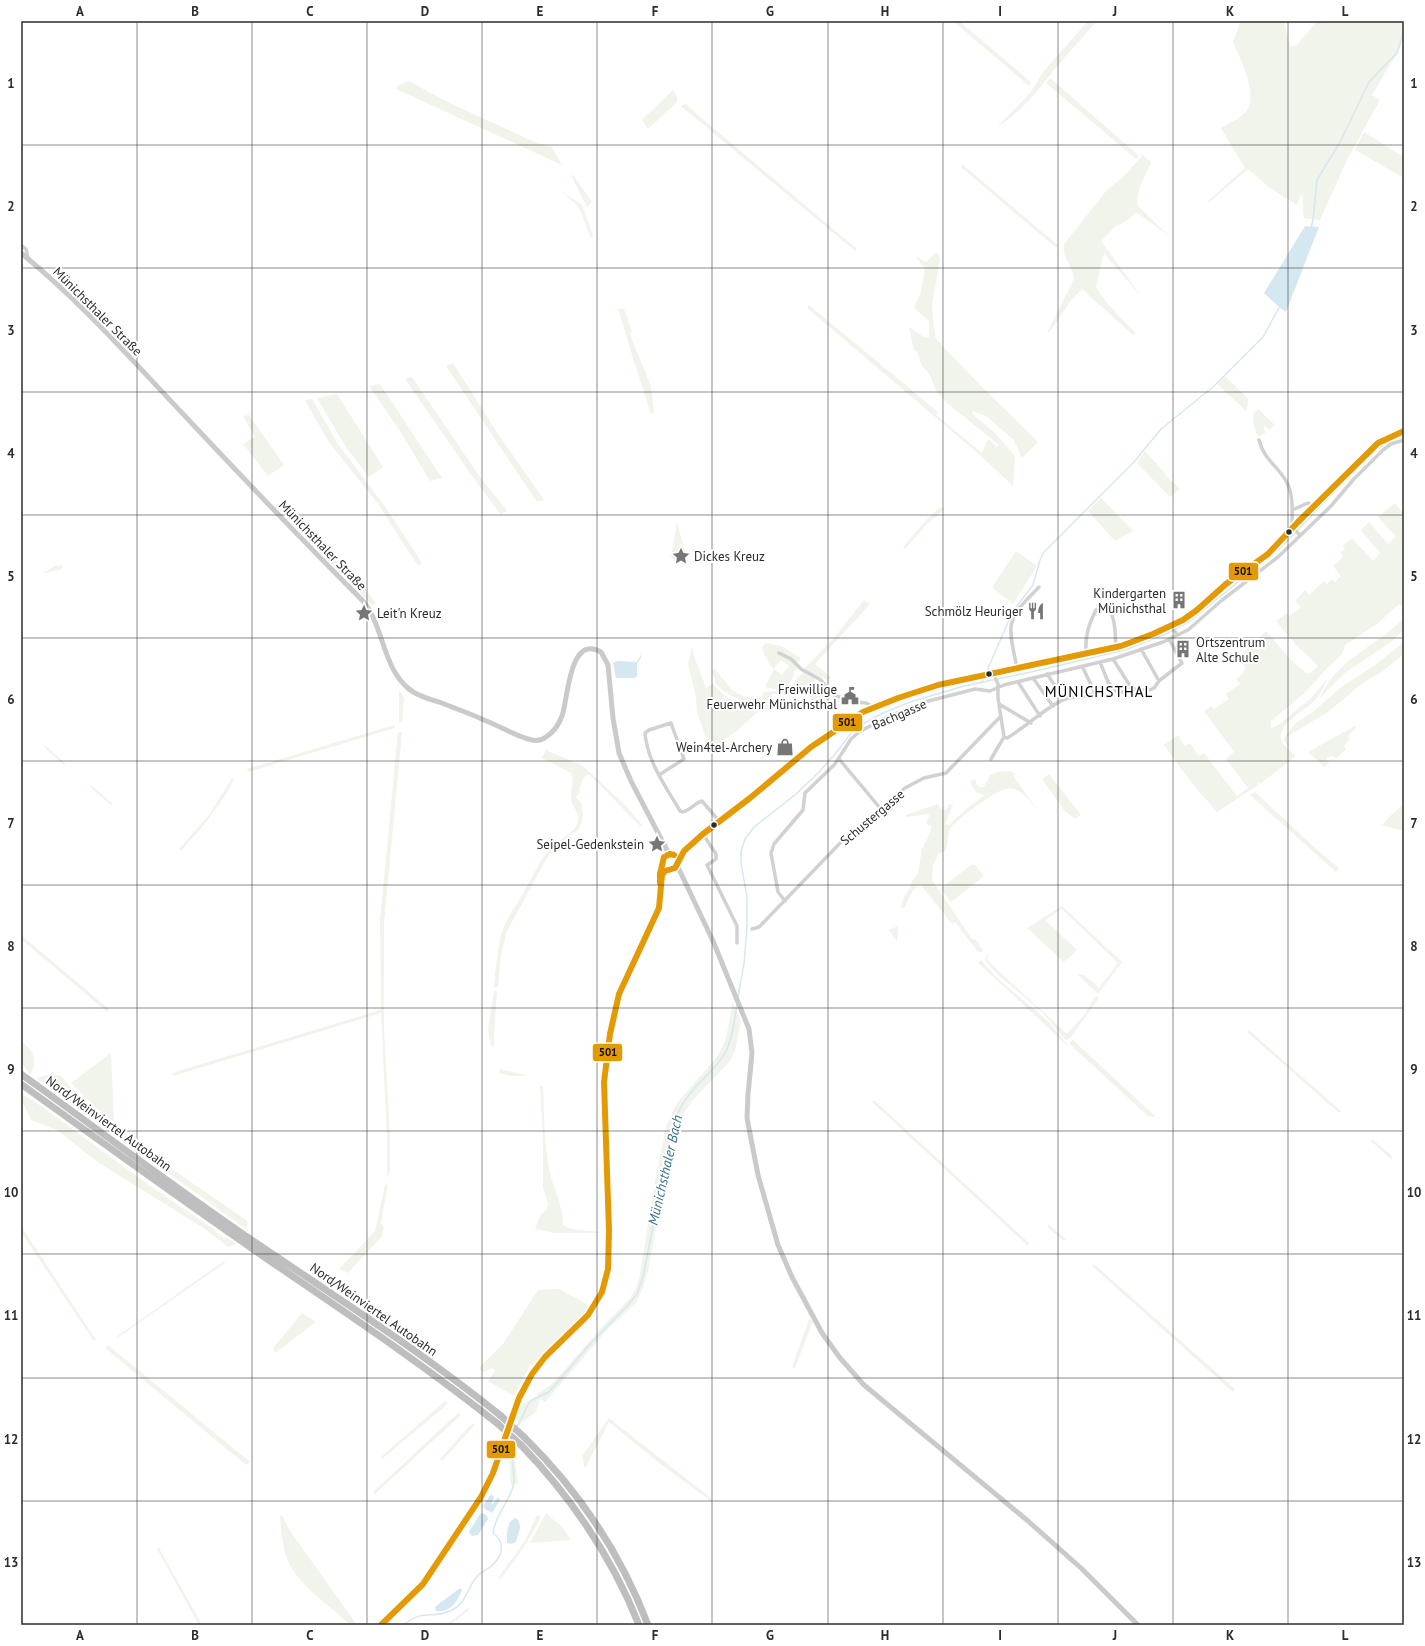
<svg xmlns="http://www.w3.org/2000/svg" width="1425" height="1646" viewBox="0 0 1425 1646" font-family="'PT Sans',sans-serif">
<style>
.green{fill:#f0f4ea;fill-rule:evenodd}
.water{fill:#d5e8f2}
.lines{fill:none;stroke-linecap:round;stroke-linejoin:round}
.stream{stroke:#d5e8f2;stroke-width:1.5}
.street{stroke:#d1d1d1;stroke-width:3.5}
.secondary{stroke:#cacaca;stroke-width:5}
.highway{stroke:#bebebe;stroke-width:7}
.highway-bridge{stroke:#bebebe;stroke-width:7}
.bus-1-casing{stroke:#fff;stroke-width:9}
.bus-1{stroke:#e39a04;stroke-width:6}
.grid{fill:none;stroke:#2c2c2c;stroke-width:1;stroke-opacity:0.55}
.bus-dot{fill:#2c2c2c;stroke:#fff;stroke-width:1.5}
.labels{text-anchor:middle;stroke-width:4;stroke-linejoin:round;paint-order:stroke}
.street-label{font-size:13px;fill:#2c2c2c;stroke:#fff}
.poi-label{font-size:13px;fill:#2c2c2c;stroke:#fff;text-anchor:end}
.water-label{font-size:14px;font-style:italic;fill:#387290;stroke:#fff}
.quarter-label{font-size:15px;letter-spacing:1px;fill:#000;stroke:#fff}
.line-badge{stroke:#fff;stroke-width:1.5}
.pale-badge-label{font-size:11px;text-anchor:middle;font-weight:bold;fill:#111}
.neatline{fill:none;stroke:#2c2c2c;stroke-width:1.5}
.grid-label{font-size:13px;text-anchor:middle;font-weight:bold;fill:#2c2c2c}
</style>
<rect width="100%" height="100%" fill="#fff"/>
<path class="green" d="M953,21H959L1031,82L1029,86Z
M1088,21H1097C1083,37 1068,53 1054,70C1038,90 1020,114 997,127L1031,92L1043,72Z
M1241,21H1284L1290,47L1297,45L1317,21H1404V39L1397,53L1372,95L1380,100L1348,158L1320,220L1304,218L1302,192L1297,205L1270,188L1248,169L1206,205L1210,199L1245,168L1221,128C1229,123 1239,119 1245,113C1260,96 1240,59 1233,42Z
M1050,78L1139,156L1136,159L1046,83Z
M409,81C439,98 470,113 502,127C518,134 534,144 551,146L562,165L396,89L399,85Z
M673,90L677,97V102L648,129L642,120Z
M686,104L699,116L857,249L855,251L681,106Z
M1364,132L1404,157V178L1355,150Z
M1143,155L1151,162C1146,175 1134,193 1138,206L1169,236L1136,212L1129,219L1115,227L1101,241L1144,300L1104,253L1096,286C1105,304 1121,318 1136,333L1133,335L1082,289L1072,299L1049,333L1048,331L1074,279C1074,267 1061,257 1064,244L1107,190L1123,177Z
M962,164L1059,246L1058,247L1054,246L962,168Z
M571,175L574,176L592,202L587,207Z
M561,191L582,205L593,235L592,237H590L581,212L577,205Z
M937,252L940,259L932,306L934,330L936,339L980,385L1038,442L1022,458L1014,440L986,416L973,411L972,414L995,433L1015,456L1013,486L981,456L807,308L809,305L938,412L936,415L982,453L988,439L997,447L999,445L947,403L937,392L929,374L922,366L917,352L914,350L909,327L924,337L929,338V321L914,308L920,295L925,269L915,256L926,262Z
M618,308L624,309L632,332L630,333L632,340L651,386L654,412L651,414L632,355Z
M453,363L496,431L544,500L537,502L446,366Z
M1225,376L1248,399L1247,410L1244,409L1217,384Z
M412,377L480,477L507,511L501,515L475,480L405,379Z
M380,384L442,478L430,481L400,431L369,386Z
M337,394L383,467L369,477L347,449L317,398Z
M312,399L338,444L384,505L422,563L418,566L378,504L328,441L305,400Z
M1258,409L1275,425L1269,430L1265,426L1263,428L1266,432L1259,437C1254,432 1253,421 1253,414Z
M249,415L284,465L268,476L243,444L255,437L243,416Z
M1145,451L1166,474L1165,475L1180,489L1170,497L1137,463Z
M1101,498L1133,531L1115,541L1088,511Z
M1395,503L1404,514V608L1399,604L1377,624L1345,645L1342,654L1326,669L1307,691L1271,721V728L1277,726L1310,699L1330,676C1325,683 1321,695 1315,700C1307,709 1277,725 1281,739C1283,746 1291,751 1296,756L1260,784L1259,782L1257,783L1258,785L1217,812L1191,782L1164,745L1178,735L1185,746L1190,743L1199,756L1204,753L1237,796L1248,788L1226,759L1234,752L1204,711L1211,706L1214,709L1229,699L1226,694L1240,684L1236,679L1243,674L1245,667L1241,661L1245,651L1266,631L1289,658L1306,673L1309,674L1318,666L1296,645L1276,621L1287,613L1290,616L1301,607L1295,601L1305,590L1309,595L1324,581L1327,584L1332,579L1335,582L1341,576L1333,566L1343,557L1341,553L1345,549L1343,546L1352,538L1373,561L1380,553L1361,530L1369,522L1388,544L1396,537L1378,517Z
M941,507L945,509L927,524L905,549L903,547C915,533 926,518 941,507Z
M301,518L341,564L344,562L348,566L376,603L373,606L292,523Z
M677,522L689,567L680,563L671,557Z
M1016,551L1037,566L1013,604L994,589L993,586Z
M62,565V569L42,574L55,566Z
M864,600L870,604L815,664L831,677L829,681L804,669L833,639Z
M1404,618V629L1391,642L1346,672L1320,698C1335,660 1377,646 1404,618Z
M1404,642V654L1383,671L1364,682L1328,712L1288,736L1287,741L1290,747L1284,741V738L1296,723L1314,711L1340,688L1375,665Z
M765,643L781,646L801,658L796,665L798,668L793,673L794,675L787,687L773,689L765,687L774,669L770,665L762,649ZM781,660L789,666L782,675L774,669Z
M692,646L694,656L706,688L713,684C722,693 735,707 749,701C734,699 726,694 715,683L716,682L711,670L715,669L732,690L744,697H762L764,692L781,691L788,689L803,672L815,677L814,683L834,696L845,701C839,703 819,700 811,700V696L793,692L791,694H772V697L768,698L770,708L760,710L738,730L710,750L697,712L696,697L688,664Z
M399,692H401L404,699L402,722H399Z
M796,701L826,702L843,705C834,708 824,712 815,709C808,708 803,705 796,705Z
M394,725L395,728L248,772L247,769Z
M1355,726L1356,727L1348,736L1350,738L1344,746L1346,749L1336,759L1333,756L1326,758L1329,763L1325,767L1308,752Z
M398,732H402L384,922V1028L390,1137V1172L387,1178V1136L381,1013L173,1076L172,1073L381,1010L380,921Z
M46,746L65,763L64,765L44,747Z
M546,750L583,766L627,807L642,825L641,827L589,774L583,778L579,790L580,792L576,797L581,803L583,816L581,825L578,830L558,844L548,856L506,933L501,957L498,987H494C496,969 497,950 502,932C507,918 516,905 524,892C531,880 537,866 545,855C552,844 571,835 576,826C582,814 573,809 571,800C570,790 575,783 571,773L542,758Z
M1010,771L1014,773V777L1039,812C1032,804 1024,792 1014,789C1011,788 1005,789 1002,790C992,794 954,821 950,829C946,837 950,845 944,852L939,853L933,865L932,880L972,939L976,940L983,950L982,952H978L955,922L952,924L920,884L913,890L904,908L900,907L904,897L910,888L911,882L918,873L922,849L931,831V826H929L926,822L929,817V814L907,817L905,815L938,804L940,808L946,810L949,804L953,805L945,824L949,825L966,809L985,795L976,792L970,782L975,778L977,785L980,787H984L990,775L997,772Z
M1049,774L1081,815L1075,819L1064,810L1042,779Z
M232,778L234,779L231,784H232C217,810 201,829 181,851L179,849L209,815Z
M91,785L112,803L111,805L90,787Z
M1255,792L1314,847L1339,868L1336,872L1250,795Z
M1404,804V831L1382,825L1389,817Z
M971,865H975L984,876L951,902L940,889Z
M1062,906L1122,962L1098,994L1077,974L1084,975L1099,988L1118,963L1062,909L1045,920L1077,950L1064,962L1027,928Z
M898,926L897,942L889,930Z
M21,935L109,1009L107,1012L21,939Z
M989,954L987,959L990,963L1067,1034L1084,1015L1096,996L1099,998L1071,1037L1066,1040L1041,1011L999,976L985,961L986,956Z
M981,960L997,978L1047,1020L1070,1048L987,971L978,963Z
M494,991H497L494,1034V1046H491L488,1030Z
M733,1002L741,1021L735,1051L730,1061L692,1101L683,1114L675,1132L671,1146L648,1271L643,1288L636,1303L608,1329L545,1402L540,1399L536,1412L521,1423L516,1419L522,1404L537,1396V1394L551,1385L602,1327L631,1297L636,1288L640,1275L655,1182L666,1126L677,1103L718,1056L726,1038Z
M1249,1030L1341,1111L1339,1113L1247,1032Z
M1073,1040L1155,1116L1154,1117L1148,1116L1076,1050L1069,1043Z
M21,1041C33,1050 38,1059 31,1074C19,1066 21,1054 21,1041Z
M111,1053L114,1122L94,1106L71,1083Z
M500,1069L525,1075V1076H511L499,1073Z
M51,1074L61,1076L85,1103L152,1155L246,1220L248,1223L246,1229L37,1078Z
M540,1086H543C544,1113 544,1142 549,1169C553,1188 563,1205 563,1225L570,1229L600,1232L598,1233H555L535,1229L541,1214L547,1209L548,1203L543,1188V1141Z
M23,1095L34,1101L149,1185L215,1230V1231L225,1239L226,1237L236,1244L228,1247L205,1229L99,1163L57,1130L31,1120L22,1100Z
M874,1100L1029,1243V1244L1027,1245L872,1102Z
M1372,1139L1393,1157L1391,1159L1371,1141Z
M388,1184L381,1223L384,1227L382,1236L348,1273L339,1269L375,1231L385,1185Z
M1049,1225L1066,1239L1064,1241L1047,1227Z
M21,1226L96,1340L94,1341L21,1232Z
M224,1261L225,1263L117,1338L116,1337Z
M1094,1264L1235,1389L1233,1392L1092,1266Z
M559,1289L589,1305L584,1315L533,1365L530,1366L514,1396L488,1381L495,1371L493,1368L482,1372L479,1368L503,1344L538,1290Z
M302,1313L316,1322L275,1353L273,1348Z
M809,1319L813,1321L795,1368L792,1367Z
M108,1345L250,1462L246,1465L105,1348Z
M445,1401L448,1404L382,1459L381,1457Z
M458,1413L461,1415L375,1494L373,1492Z
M609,1418L712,1499L711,1501L658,1462L609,1422L585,1469L582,1456Z
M472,1423L475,1425L442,1461L440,1459Z
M515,1460L518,1484L511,1485L509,1461Z
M546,1513L562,1527L571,1540L530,1543Z
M282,1515L290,1531L357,1625H350C328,1603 294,1584 285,1553C282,1541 281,1528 280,1516Z
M537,1515L541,1516C531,1539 515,1560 500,1580L498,1578L525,1541Z
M159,1548L202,1625H199L157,1549Z
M468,1608L469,1610L450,1625H446Z"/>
<path class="water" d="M1305,226L1319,227L1286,312L1279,307L1264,293Z
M618,661L637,662V676L635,678H616L613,663Z
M491,1494L494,1497L491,1503L493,1504L498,1497L500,1500L492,1513L485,1509L483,1506Z
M483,1513L487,1516L488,1519L478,1535L472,1536L469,1532L480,1514Z
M516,1518L519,1521L520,1528L516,1542L512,1544L507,1543C507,1534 506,1521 516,1518Z
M460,1588L462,1590C458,1601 450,1613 436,1611L435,1608L436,1606Z"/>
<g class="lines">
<path class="stream" d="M1311,228L1313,220L1317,180L1340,142L1369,82L1397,53L1404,32
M637,663L641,656
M986,673L1013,611L1033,585L1040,560L1044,552L1134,462L1161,429L1213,387L1263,337L1280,306
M981,683L985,676
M738,997L744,964L747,927V898L741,862V852L745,839L754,827L796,794L818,773L836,753L855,728L883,713L913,701L964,686L1031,672L1125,650L1168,633L1189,622L1282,546L1371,454L1386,443L1404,435
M517,1427L529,1403L534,1399L549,1392L591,1343L629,1304L637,1294L643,1277L673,1125C677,1114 681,1104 689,1095C700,1080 716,1069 725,1053C733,1039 734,1020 737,1005
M404,1625C422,1608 434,1620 452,1610C465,1604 467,1590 475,1579C478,1574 484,1571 489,1568C502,1558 507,1543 493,1533C495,1516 508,1503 513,1487C517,1471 508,1455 512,1440"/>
<path class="street" d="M21,245L26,249L28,258
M1259,440C1264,460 1277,465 1286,481C1294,494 1292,513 1292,527L1300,535
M1292,510L1308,503L1315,506
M1172,626L1177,635
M1141,649L1159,681
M779,653L791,659L801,669L821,680L831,693L849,701L866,703L870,705L871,708
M1086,654C1085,636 1088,626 1096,610L1107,607C1116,615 1115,636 1116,647
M1113,659L1132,689
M1100,662L1108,682L1117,692H1124L1132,689L1150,690L1154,688L1159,681L1182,663L1169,639
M1017,668C1015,656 1008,633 1012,622C1015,609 1030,597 1039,587
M993,673L998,684V698L1004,737
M1047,674L1064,699
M1033,678L1053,706
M1018,682L1040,716
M1095,693L1110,686
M999,704L1031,723
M1004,737L1007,738C1025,728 1047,706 1065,699C1075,695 1086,698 1095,693L1082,666
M839,759L880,808
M991,759L1004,737
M659,775L684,759L671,723L649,730L645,733C647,761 666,787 680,811L682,812C690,811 694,803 702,801L719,821
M703,834L716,854V859L707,865L737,926V943
M785,901L778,892L771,853L774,844L803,810L805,793L835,764L851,739L859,732L887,717L921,703L975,689L990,691L1004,685L1033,678L1113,659L1163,642L1188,630L1221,601L1278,557L1331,506L1353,480L1383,450L1391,444L1404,440
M752,929L759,927L845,838L905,788L924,778L946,773L1000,717"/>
<path class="secondary" d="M21,253C80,301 132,360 184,415C243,478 302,540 363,601C384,626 382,667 409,689C417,696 429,699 439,702C454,708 469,713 484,720C500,726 515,736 532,740C537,741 542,740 546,737C554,732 559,724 562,716C568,700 569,633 601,652L608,665L613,718L619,753L631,781L669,854
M677,865L713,941L749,1029L752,1053L748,1094L747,1118L758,1175L778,1245L792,1277L822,1333L840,1358L864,1385L1028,1521L1082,1569L1138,1625
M660,883C662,870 666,873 675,868L684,851L703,834L750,798L811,747L863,712L898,698L938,685L1121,646L1153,634L1183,620L1197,610L1226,584L1268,554L1298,522L1378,443L1393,435L1404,431
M381,1625L423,1584L481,1497L493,1473L519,1398L532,1374L545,1357L588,1315L602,1292L608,1269L609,1231V1200L603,1093L604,1069L614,1010L619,994L659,908L661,893L660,874L662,860L667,855H674"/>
<path class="highway" d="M21,1074C100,1131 178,1190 259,1245C341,1300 424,1354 501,1416
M21,1084C100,1141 179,1198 260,1254C340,1309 422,1363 498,1424
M524,1437C578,1490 621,1554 648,1625
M521,1445C572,1498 612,1557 639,1625"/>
<path class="highway-bridge" d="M501,1416L524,1437
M498,1424L521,1445"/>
<g class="bus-1-casing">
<path id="bus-1" d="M660,883V874L664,857L670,854L674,855
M381,1625L423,1584L481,1497L493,1473L519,1398L532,1374L545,1357L588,1315L602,1292L608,1269L609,1231L604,1082L610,1034L619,994L659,908L662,875L665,871L675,868L684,851L703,834L750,798L811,747L863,712L898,698L938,685L1121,646L1153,634L1183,620L1197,610L1226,584L1268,554L1298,522L1378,443L1404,431"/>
</g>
<use href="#bus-1" class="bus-1"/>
</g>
<path class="grid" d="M137,21V1625M252,21V1625M367,21V1625M482,21V1625M597,21V1625M712,21V1625M828,21V1625M943,21V1625M1058,21V1625M1173,21V1625M1288,21V1625M21,145H1404M21,268H1404M21,392H1404M21,515H1404M21,638H1404M21,761H1404M21,885H1404M21,1008H1404M21,1131H1404M21,1254H1404M21,1378H1404M21,1501H1404"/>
<defs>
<g id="sight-bare" transform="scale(1.38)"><path d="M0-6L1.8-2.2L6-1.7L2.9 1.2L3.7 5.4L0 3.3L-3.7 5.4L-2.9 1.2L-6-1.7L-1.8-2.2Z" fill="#767676" stroke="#fff" stroke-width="2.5" paint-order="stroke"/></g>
<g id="building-bare" transform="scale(1.38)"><path d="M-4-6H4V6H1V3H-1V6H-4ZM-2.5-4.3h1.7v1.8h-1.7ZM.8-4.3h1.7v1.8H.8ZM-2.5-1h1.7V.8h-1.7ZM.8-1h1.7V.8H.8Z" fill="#767676" stroke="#fff" stroke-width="2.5" paint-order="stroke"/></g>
<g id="restaurant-bare" transform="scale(1.38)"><path d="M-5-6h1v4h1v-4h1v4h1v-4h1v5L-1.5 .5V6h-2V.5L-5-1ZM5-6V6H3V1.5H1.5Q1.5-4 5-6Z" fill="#767676" stroke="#fff" stroke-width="2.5" paint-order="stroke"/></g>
<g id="civic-bare" transform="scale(1.38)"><path d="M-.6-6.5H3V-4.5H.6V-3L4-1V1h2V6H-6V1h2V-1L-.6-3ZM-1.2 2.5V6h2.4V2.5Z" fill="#767676" stroke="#fff" stroke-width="2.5" paint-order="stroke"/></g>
<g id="shop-bare" transform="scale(1.38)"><path d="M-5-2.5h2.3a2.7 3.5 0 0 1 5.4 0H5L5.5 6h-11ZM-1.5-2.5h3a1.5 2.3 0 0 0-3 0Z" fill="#767676" stroke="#fff" stroke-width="2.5" paint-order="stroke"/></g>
</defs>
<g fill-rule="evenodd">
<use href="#sight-bare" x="681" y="556"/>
<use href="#building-bare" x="1179" y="600"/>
<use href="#restaurant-bare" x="1036" y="611"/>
<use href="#sight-bare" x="364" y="613"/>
<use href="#building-bare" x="1183" y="649"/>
<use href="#civic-bare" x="850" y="696"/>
<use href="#shop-bare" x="785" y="747"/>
<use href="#sight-bare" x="657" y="844"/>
</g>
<g class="bus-dot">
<circle cx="1289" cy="532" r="3.5"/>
<circle cx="989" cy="674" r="3.5"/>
<circle cx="714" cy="825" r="3.5"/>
</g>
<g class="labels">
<g class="street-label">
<text transform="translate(98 311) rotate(45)" y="5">Münichsthaler Straße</text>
<text transform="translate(323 545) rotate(46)" y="5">Münichsthaler Straße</text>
<text transform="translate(899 714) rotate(-23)" y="5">Bachgasse</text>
<text transform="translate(872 817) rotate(-40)" y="5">Schustergasse</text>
<text transform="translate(109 1123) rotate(36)" y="5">Nord/Weinviertel Autobahn</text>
<text transform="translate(374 1309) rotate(35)" y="5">Nord/Weinviertel Autobahn</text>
</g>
<g class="poi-label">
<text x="694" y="561" text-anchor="start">Dickes Kreuz</text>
<text x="1166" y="598">Kindergarten<tspan x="1166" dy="15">Münichsthal</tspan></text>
<text x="1023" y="616">Schmölz Heuriger</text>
<text x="377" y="618" text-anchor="start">Leit'n Kreuz</text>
<text x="1196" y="647" text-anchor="start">Ortszentrum<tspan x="1196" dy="15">Alte Schule</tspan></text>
<text x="837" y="694">Freiwillige<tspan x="837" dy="15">Feuerwehr Münichsthal</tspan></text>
<text x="772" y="752">Wein4tel-Archery</text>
<text x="644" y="849">Seipel-Gedenkstein</text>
</g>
<g class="water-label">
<text transform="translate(665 1170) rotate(-77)" y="5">Münichsthaler Bach</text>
</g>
<g class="quarter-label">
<text x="1099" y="697">MÜNICHSTHAL</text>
</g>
</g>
<g class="line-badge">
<rect x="1228" y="562" width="31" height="19" rx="4" fill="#e39a04"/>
<rect x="832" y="713" width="31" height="19" rx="4" fill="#e39a04"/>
<rect x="592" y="1043" width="31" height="19" rx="4" fill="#e39a04"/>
<rect x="486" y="1440" width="30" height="19" rx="4" fill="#e39a04"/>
</g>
<g class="pale-badge-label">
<text x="1243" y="575">501</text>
<text x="847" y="726">501</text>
<text x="608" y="1056">501</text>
<text x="501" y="1453">501</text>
</g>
<rect width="1425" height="1646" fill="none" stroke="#ffffff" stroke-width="44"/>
<rect x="22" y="22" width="1381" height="1602" class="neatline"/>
<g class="grid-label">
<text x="80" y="16">A</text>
<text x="195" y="16">B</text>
<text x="310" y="16">C</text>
<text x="425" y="16">D</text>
<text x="540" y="16">E</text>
<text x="655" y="16">F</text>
<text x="770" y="16">G</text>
<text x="885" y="16">H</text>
<text x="1000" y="16">I</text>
<text x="1115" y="16">J</text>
<text x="1230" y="16">K</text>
<text x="1345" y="16">L</text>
<text x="11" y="88">1</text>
<text x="1414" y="88">1</text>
<text x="11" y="211">2</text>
<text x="1414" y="211">2</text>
<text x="11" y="335">3</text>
<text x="1414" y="335">3</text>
<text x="11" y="458">4</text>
<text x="1414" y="458">4</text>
<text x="11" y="581">5</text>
<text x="1414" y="581">5</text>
<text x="11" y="704">6</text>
<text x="1414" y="704">6</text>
<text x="11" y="828">7</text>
<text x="1414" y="828">7</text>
<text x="11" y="951">8</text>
<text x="1414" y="951">8</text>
<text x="11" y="1074">9</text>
<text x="1414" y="1074">9</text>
<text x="11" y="1197">10</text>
<text x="1414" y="1197">10</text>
<text x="11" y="1320">11</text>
<text x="1414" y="1320">11</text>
<text x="11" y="1444">12</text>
<text x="1414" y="1444">12</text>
<text x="11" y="1567">13</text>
<text x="1414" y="1567">13</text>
<text x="80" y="1640">A</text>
<text x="195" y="1640">B</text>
<text x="310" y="1640">C</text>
<text x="425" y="1640">D</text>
<text x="540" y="1640">E</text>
<text x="655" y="1640">F</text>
<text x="770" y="1640">G</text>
<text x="885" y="1640">H</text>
<text x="1000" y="1640">I</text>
<text x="1115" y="1640">J</text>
<text x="1230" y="1640">K</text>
<text x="1345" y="1640">L</text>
</g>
</svg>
